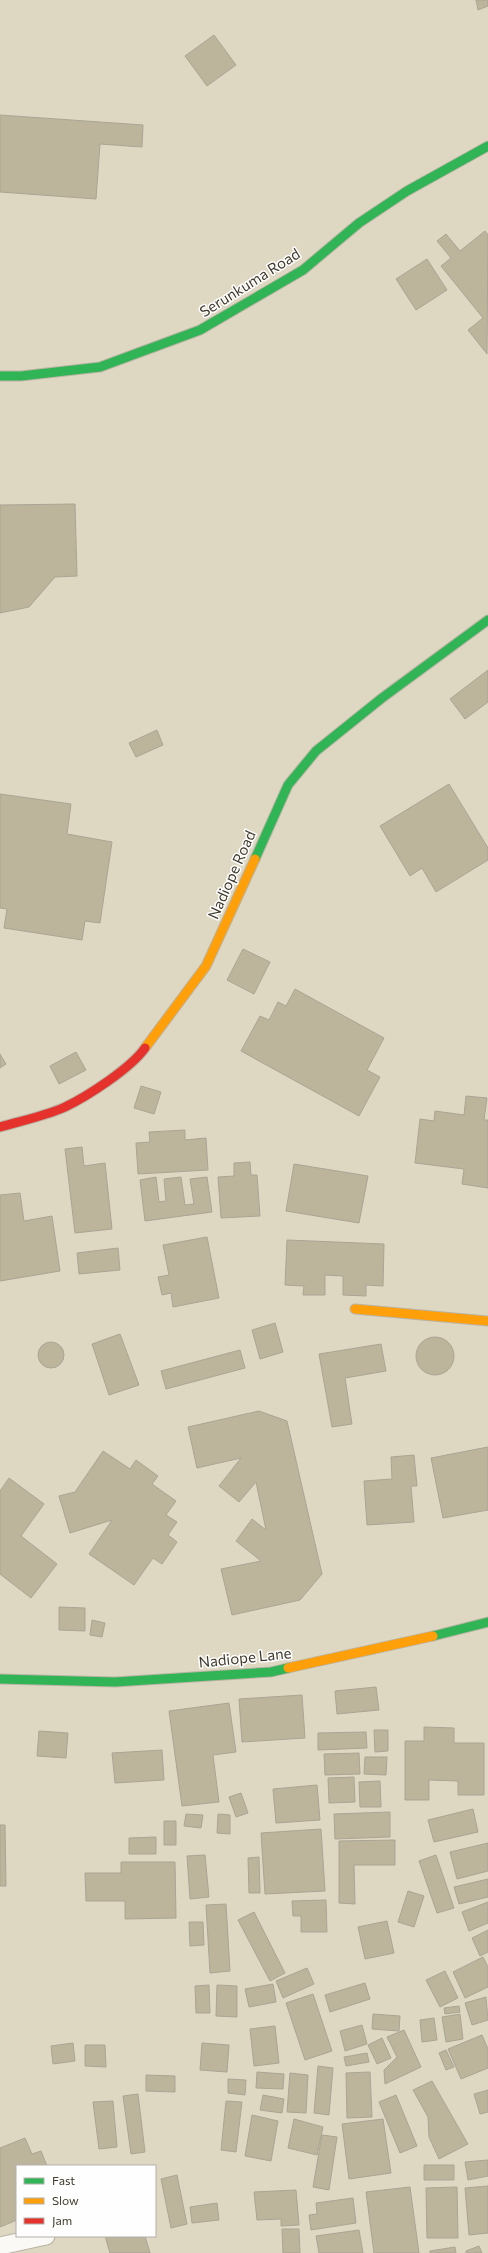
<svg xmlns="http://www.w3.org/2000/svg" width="488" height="2253" viewBox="0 0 488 2253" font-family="Commissioner,sans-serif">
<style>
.building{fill:#bcb49b;stroke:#aaa594}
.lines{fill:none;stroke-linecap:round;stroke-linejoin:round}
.lane-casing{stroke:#b9b4a4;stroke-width:19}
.fast-casing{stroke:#b9b4a4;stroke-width:11}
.slow-casing{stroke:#b9b4a4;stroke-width:11}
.jam-casing{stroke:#b9b4a4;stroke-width:11}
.lane{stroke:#faf9f6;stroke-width:17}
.fast{stroke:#30b455;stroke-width:9}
.slow{stroke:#ff9f0a;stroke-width:9}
.jam{stroke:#e5322d;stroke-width:9}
.labels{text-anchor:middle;stroke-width:3;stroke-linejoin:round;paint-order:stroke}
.street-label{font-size:15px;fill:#3f3a2b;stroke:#fefefe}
</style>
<rect width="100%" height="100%" fill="#ded7c2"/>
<path class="building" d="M476,0H488V6L478,10Z
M214,35L236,65L207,86L185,56Z
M0,115L143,125L142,147L100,144L96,199L0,192Z
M485,231L488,235L487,354L468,330L483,318L441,266L451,258L437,241L446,234L460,251Z
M427,259L447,290L416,310L396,279Z
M75,504L77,576L55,577L29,607L0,613V505Z
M488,670V702L465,719L450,699Z
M157,730L163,745L136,757L129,743Z
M449,784L488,848V860L436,892L422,868L410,876L380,826Z
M0,794L71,804L67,834L112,842L100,923L85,921L82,940L4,928L7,909L0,908Z
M243,949L270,962L254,994L227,980Z
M295,989L384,1038L367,1070L380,1077L359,1116L241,1051L260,1016L269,1020L278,1002L286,1006Z
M76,1052L86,1070L59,1084L50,1066Z
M0,1054L6,1064L0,1068Z
M141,1086L161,1092L154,1114L134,1108Z
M466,1096L487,1098L484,1120H488V1188L462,1184L464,1169L415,1163L420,1119L434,1121L435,1111L464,1115Z
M185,1130V1140L206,1138L208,1170L138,1174L136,1143L150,1142L149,1132Z
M82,1147L84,1166L105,1163L112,1229L75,1233L65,1149Z
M250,1162L251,1175H257L260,1216L221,1218L218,1177L234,1176V1163Z
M294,1164L368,1176L359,1223L286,1211Z
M156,1177L159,1202L166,1201L164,1179L181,1177L185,1205L194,1204L190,1179L207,1177L212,1212L145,1221L140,1180Z
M20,1193L24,1221L52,1216L60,1271L0,1281V1195Z
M207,1237L219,1298L173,1307L171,1293L162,1295L158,1277L169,1275L163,1245Z
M287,1240L384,1244L383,1286L366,1285V1296L343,1295V1276L325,1275V1295H303L304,1286L285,1285Z
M118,1248L120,1270L79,1274L77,1253Z
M275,1323L283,1352L260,1359L252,1330Z
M120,1334L139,1385L109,1395L92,1344Z
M416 1356a19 19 0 1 1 38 0a19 19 0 1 1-38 0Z
M38 1355a13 13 0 1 1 26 0a13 13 0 1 1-26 0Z
M381,1344L386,1371L345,1378L352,1424L332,1427L319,1354Z
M240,1350L245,1368L166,1389L161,1371Z
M259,1411L287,1421L322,1574L300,1600L232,1615L221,1569L261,1561L236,1541L252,1519L266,1530L256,1482L239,1502L219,1486L241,1458L197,1468L188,1427Z
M488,1447V1510L443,1518L431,1458Z
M103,1451L130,1469L136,1460L158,1476L152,1484L176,1501L166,1515L177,1522L168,1535L177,1542L162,1564L153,1558L134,1585L89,1554L112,1520L70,1533L59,1496L75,1492Z
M414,1455L417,1486H411L414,1522L367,1525L364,1481L392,1479L391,1457Z
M9,1478L44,1504L21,1536L57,1564L31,1598L0,1574V1491Z
M59,1607L85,1608V1631L59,1630Z
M92,1620L105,1623L102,1637L90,1635Z
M376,1687L379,1710L337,1714L335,1691Z
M302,1695L305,1738L242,1742L239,1699Z
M229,1703L236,1752L213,1755L219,1802L182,1806L169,1711Z
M424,1727L454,1728V1743H484V1795H458V1781L429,1780V1800H405V1741H424Z
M374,1730H388V1751L375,1752Z
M39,1731L68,1733L66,1758L37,1756Z
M366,1732L367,1748L318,1750V1733Z
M162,1750L164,1780L115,1783L112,1753Z
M359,1753L360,1774L325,1775L324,1754Z
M365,1757H387L386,1775L364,1774Z
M354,1777L355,1802L329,1803L328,1778Z
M380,1781L381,1807H360L359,1782Z
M317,1785L320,1820L276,1823L273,1789Z
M241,1793L248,1813L236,1817L229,1797Z
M473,1809L478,1832L434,1842L428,1820Z
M390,1812V1837L335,1839L334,1814Z
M186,1814L203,1815L201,1828L184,1826Z
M218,1814L230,1815V1834L217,1833Z
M164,1821H176V1845H164Z
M0,1825H5L6,1886H0Z
M321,1829L325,1891L265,1894L261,1833Z
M156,1837V1854H129V1838Z
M395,1840V1865H354L355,1904L339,1903V1841Z
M488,1843V1871L457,1879L450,1852Z
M205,1855L209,1897L190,1899L187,1856Z
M436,1855L454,1908L437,1913L419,1861Z
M259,1857L260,1893H249L248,1858Z
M121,1862H175L176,1918L125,1919V1901H86L85,1873H121Z
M488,1879V1897L459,1904L454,1887Z
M408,1891L424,1896L414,1927L398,1922Z
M326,1900L327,1932H301V1916H293L292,1901Z
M488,1902V1923L469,1931L462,1912Z
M226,1904L230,1971L210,1973L206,1905Z
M254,1912L285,1973L270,1981L238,1920Z
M387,1921L394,1953L365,1959L358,1927Z
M189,1922H203L204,1945L190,1946Z
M488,1930V1952L480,1956L472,1938Z
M483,1957L488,1967V1987L465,1998L453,1972Z
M307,1968L314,1984L283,1998L276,1981Z
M445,1971L458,1998L440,2007L426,1980Z
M365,1983L370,1999L330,2012L325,1995Z
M273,1984L276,2002L249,2007L245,1989Z
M209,1985L210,2013H196L195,1986Z
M217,1985L237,1986V2017L216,2016Z
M313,1994L332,2051L305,2060L286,2003Z
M486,1997L488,2020L472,2025L465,2003Z
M459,2006L460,2012L445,2014L444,2008Z
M373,2014L400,2016L399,2031L372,2029Z
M460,2014L463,2039L446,2042L442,2017Z
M434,2018L437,2040L422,2042L420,2020Z
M362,2025L367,2044L345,2051L340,2031Z
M275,2026L279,2063L254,2066L250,2029Z
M404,2030L421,2067L385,2084L384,2070L397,2057L387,2037Z
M482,2035L488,2049V2068L461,2079L448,2049Z
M382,2038L391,2058L377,2064L368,2045Z
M73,2043L75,2061L53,2064L51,2046Z
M202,2043L229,2045L227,2072L200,2070Z
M85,2045H105L106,2067L85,2066Z
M446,2050L454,2067L446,2070L439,2053Z
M367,2053L369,2062L346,2066L344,2057Z
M318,2066L333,2068L329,2115L314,2113Z
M257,2072L284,2074L283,2089L256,2088Z
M370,2072L372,2117L347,2118L346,2073Z
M290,2073L308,2075L306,2113L287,2112Z
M146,2075L175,2076V2092L146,2091Z
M228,2079L246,2080L245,2095L228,2093Z
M432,2081L468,2144L439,2159L429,2137L428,2117L413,2090Z
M488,2090V2112L480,2114L474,2094Z
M138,2094L145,2152L131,2154L123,2096Z
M263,2095L284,2099L282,2113L260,2110Z
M396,2095L417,2146L400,2153L379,2102Z
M113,2101L117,2147L99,2149L93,2102Z
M226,2101L242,2102L236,2152L221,2150Z
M252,2115L278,2121L271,2161L245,2156Z
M294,2119L323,2127L317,2155L288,2148Z
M383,2119L391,2173L349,2179L342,2124Z
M322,2135L337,2137L329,2190L313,2187Z
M25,2138L32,2154L41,2151L47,2166H17V2220L0,2227V2148Z
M488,2160V2176L468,2180L465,2162Z
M424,2165H454V2180H424Z
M177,2175L187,2224L171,2228L161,2179Z
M488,2186V2233L469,2235L465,2188Z
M410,2187L419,2253H374L366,2192Z
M457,2187L458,2238H427L426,2188Z
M296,2190L299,2225L281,2226V2219L257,2220L254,2192Z
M353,2198L356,2223L311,2230L309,2215L317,2214L316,2203Z
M217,2203L219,2220L192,2223L190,2207Z
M282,2229H299L300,2253H283Z
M359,2230L363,2253H319L316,2236Z
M105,2236H145L150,2253H110Z
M479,2246L482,2253H466V2251Z
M455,2247L456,2253H430V2251Z"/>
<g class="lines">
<g class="lane-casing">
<path id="lane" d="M0,2246L46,2236"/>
</g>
<g class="fast-casing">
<path id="fast" d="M0,376H21L100,367L200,330L303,270L359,223L407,191L488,146
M255,859L288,785L316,751L382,698L488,620
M433,1636L488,1622
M0,1679L115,1682L271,1672L288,1668"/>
</g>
<g class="slow-casing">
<path id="slow" d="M145,1048L206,966L255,859
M355,1309L488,1321
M288,1668L433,1636"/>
</g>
<g class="jam-casing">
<path id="jam" d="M0,1127C21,1121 45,1116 65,1107C88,1096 131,1068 145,1048"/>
</g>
<use href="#lane" class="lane"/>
<use href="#fast" class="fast"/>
<use href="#slow" class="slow"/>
<use href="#jam" class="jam"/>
</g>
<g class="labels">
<g class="street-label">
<text transform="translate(250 283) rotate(-32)" y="5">Serunkuma Road</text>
<text transform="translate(232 875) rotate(-66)" y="5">Nadiope Road</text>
<text transform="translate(245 1658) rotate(-6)" y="5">Nadiope Lane</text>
</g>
</g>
<rect x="16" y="2165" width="140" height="72" fill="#fefefe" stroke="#b2b0aa"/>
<rect x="24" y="2178" width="20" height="6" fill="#30b455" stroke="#b2b0aa"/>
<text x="52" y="2185" font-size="12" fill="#3f3a2b">Fast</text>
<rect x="24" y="2198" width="20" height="6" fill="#ff9f0a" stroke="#b2b0aa"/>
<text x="52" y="2205" font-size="12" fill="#3f3a2b">Slow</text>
<rect x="24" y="2218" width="20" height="6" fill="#e5322d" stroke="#b2b0aa"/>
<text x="52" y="2225" font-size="12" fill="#3f3a2b">Jam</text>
</svg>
